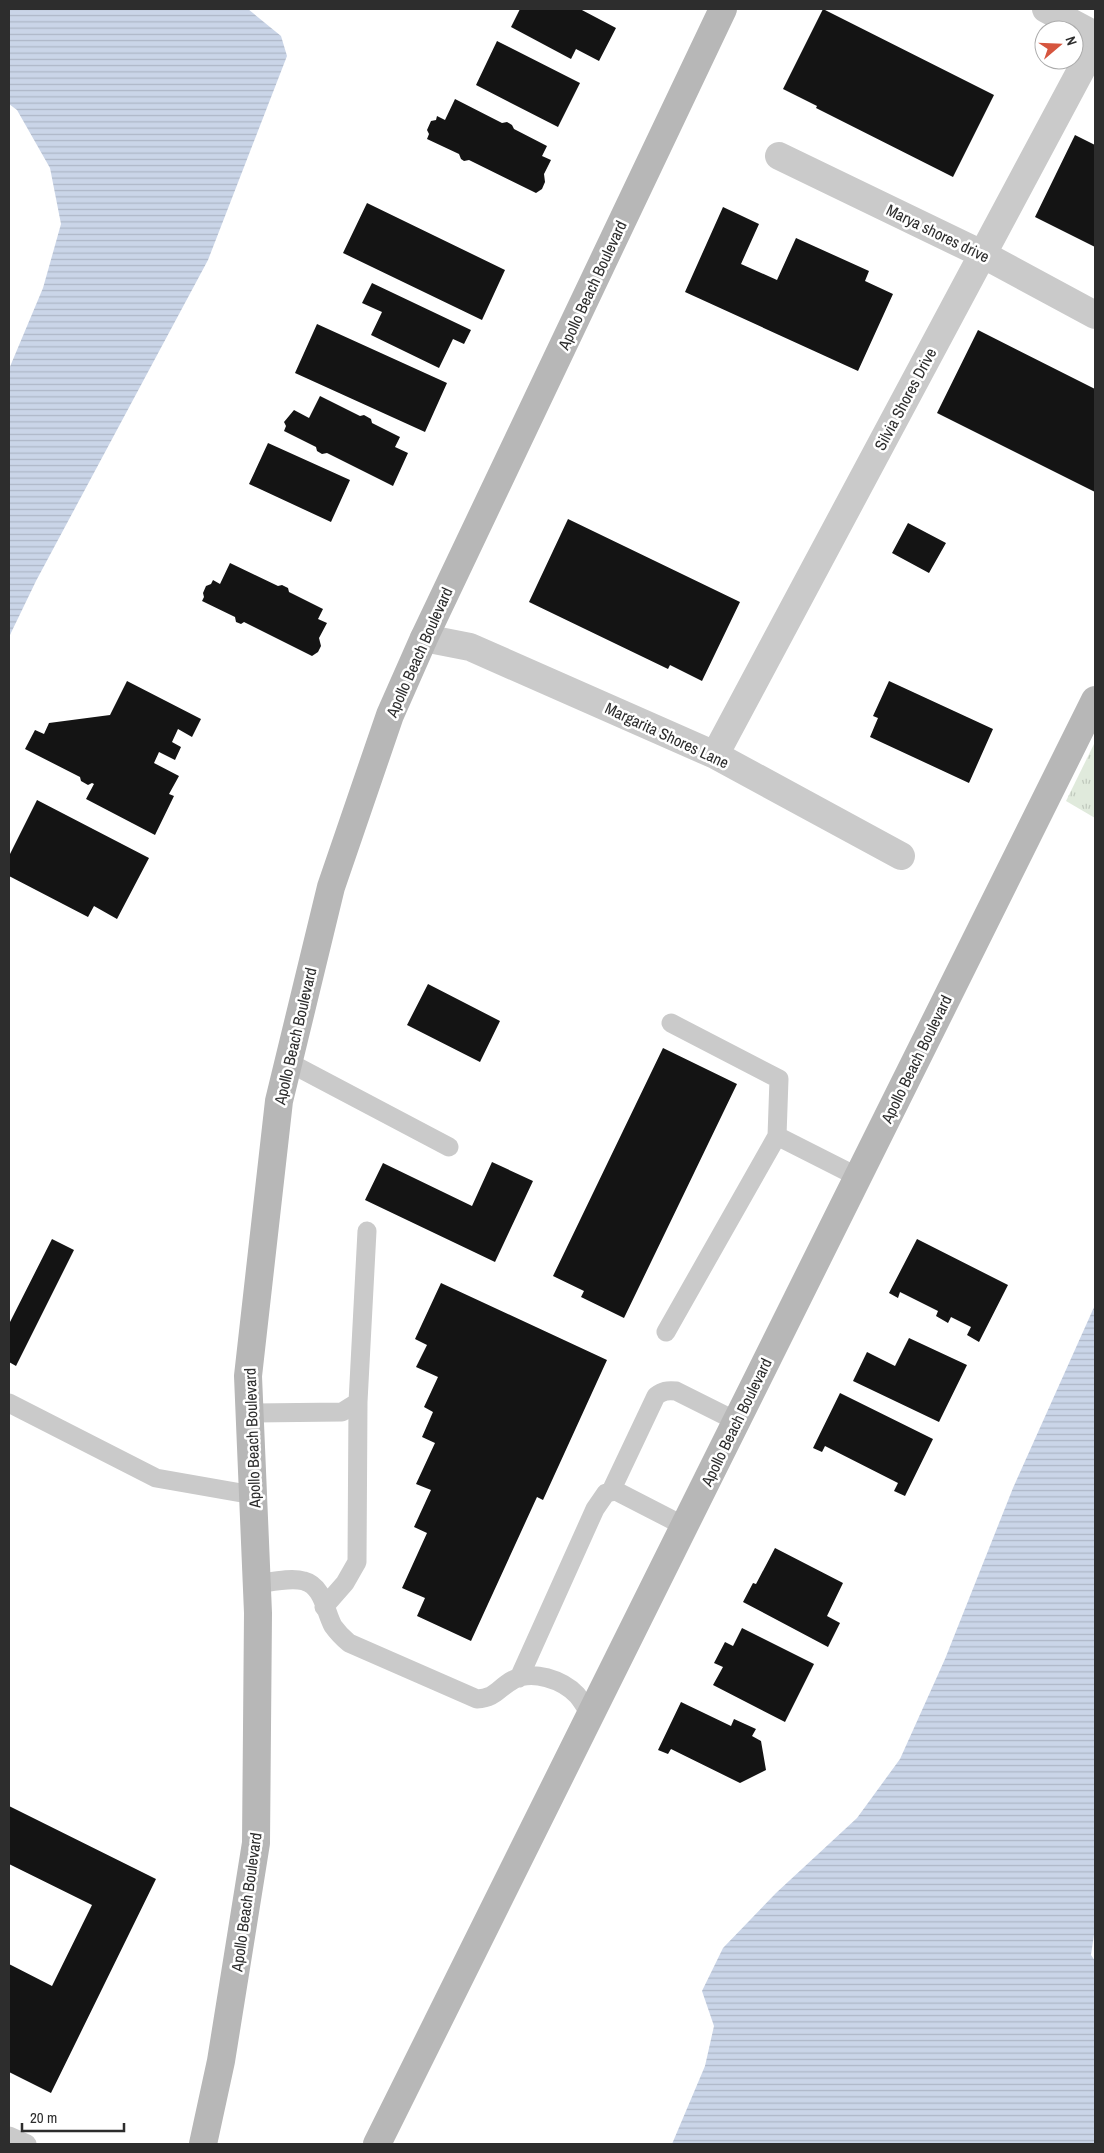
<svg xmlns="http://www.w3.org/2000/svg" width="1104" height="2153" viewBox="0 0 1104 2153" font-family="'Archivo Narrow',sans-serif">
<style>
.grass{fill:url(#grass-tufts)}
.water{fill:url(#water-rules)}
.building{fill:#141414}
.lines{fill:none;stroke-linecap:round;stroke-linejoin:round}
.service{stroke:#cacaca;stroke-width:19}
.minor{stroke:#cacaca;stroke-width:28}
.tertiary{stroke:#cacaca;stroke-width:28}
.secondary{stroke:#b7b7b7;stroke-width:28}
.labels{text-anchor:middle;stroke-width:5;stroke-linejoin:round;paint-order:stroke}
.street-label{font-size:16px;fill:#2d2d2d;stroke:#fff}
</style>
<defs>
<pattern id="grass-tufts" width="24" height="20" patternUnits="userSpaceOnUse" patternTransform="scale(1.25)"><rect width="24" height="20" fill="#e0eadc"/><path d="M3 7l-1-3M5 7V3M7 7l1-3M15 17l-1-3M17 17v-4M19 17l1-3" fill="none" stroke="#c0c9bd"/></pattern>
<pattern id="water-rules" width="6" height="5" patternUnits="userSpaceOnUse" patternTransform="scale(1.25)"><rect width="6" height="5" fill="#cad5e8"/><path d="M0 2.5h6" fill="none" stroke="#aeb7c7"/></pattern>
</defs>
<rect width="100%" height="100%" fill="#fff"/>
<path class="grass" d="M1095,742V818L1066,801Z"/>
<path class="water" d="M9,9H248L281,36L287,56L208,260L36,581L9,637V369L43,288L61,224L50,168L17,110L9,104Z
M1095,1305V1928L1091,1955L1095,1961V2144H672L705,2066L714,2026L702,1991L723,1948L776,1893L857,1818L900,1759L945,1659L1013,1488Z"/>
<path class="building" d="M520,9H580L616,28L599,61L576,49L571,59L511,27Z
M823,9L994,95L953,177L816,108L817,106L783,89Z
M497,41L580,83L558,127L476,85Z
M455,99L502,123L507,122L512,125L514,129L547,146L542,156L551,160L544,174L545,182L542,189L536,193L469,160L464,161L461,159L459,154L427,139L429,134L427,130L431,121L436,120L437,116L445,120Z
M1075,135L1095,145V247L1035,217Z
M367,203L505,270L482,320L343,253Z
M723,207L759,224L741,264L777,280L796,238L869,271L865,281L893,294L858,371L685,292Z
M372,283L471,330L464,344L453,339L439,368L371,335L382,312L362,303Z
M317,324L447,383L425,432L295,373Z
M978,330L1095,389V492L937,413Z
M320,396L360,416L364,415L371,419L372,423L400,437L395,447L408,453L393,486L327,453L322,454L317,451L316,447L284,431L286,426L284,422L294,410L309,418Z
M268,443L350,480L331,522L249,484Z
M568,519L740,602L702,681L670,665L668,669L529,602Z
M908,523L946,543L929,573L892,553Z
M230,563L278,586L282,585L288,588L289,592L323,609L318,619L327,623L319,638L321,646L318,652L312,656L244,622L241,624L236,622L235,617L202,601L204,597L203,593L206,586L211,584L213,580L220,584Z
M127,681L201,719L192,737L178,729L172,742L181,747L175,760L159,752L154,763L179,776L169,794L174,796L155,835L86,799L94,784L92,783L88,785L81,781L80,777L25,749L35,730L44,734L49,723L110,715Z
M889,681L993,729L969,783L870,737L878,718L873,716Z
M37,800L149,858L117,919L94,906L88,917L9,876V856Z
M428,984L500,1021L480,1062L407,1025Z
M663,1048L737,1084L624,1318L581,1297L584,1291L553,1276Z
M492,1162L533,1181L495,1262L365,1200L383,1163L472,1206Z
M52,1239L74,1250L16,1366L9,1362V1324Z
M917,1239L1008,1285L979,1342L967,1335L971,1327L951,1317L948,1323L936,1316L938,1311L900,1292L898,1298L889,1293Z
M441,1283L607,1360L543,1500L537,1497L471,1641L417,1616L425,1598L402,1588L427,1533L414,1527L431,1490L416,1484L435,1443L422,1437L433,1412L424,1407L438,1377L416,1367L427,1345L415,1339Z
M909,1338L967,1365L939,1422L853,1381L867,1352L895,1366Z
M840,1393L933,1439L905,1496L894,1491L898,1483L825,1446L822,1452L813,1448Z
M775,1548L843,1583L827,1616L840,1623L828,1647L743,1602L753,1583L756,1584Z
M742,1628L814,1664L785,1722L713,1685L723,1667L714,1663L725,1642L733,1646Z
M681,1702L731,1726L734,1719L756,1729L752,1736L761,1741L766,1770L740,1783L671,1749L668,1754L658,1750Z
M9,1806L156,1879L51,2093L9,2072V1964L52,1986L92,1905L9,1864Z"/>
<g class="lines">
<path class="service" d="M671,1023L779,1079L777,1136
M288,1062L449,1147
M666,1332L777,1136L858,1177
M9,1403L156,1478L253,1495
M250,1413L342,1412L358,1402L367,1231
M611,1491L656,1396C663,1391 667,1390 676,1391L736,1421
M257,1584C271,1582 291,1577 304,1581C323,1586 325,1611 333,1626C338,1633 343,1638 349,1643L477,1699C496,1698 498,1688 513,1680C532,1669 563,1680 577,1695C582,1701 586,1708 591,1714
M324,1607L345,1583L357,1562L358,1402
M519,1678L595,1509L606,1493L616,1491L684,1526
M9,2136L27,2144"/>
<path class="minor" d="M779,156L982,254L1095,315
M424,638L470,647L715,755L901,856
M715,755L1095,44"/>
<path class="tertiary" d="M1046,9L1095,35"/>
<path class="secondary" d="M203,2144L221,2061L256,1843L258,1613L248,1376L279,1101L331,887L390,715L424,638L723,9
M377,2144L1095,700"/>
</g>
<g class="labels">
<g class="street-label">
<text transform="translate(938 233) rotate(26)" y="6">Marya shores drive</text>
<text transform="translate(592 285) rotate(-65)" y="6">Apollo Beach Boulevard</text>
<text transform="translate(905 399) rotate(-62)" y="6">Silvia Shores Drive</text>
<text transform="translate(419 652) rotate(-66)" y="6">Apollo Beach Boulevard</text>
<text transform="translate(667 735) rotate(25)" y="6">Margarita Shores Lane</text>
<text transform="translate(295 1036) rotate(-77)" y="6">Apollo Beach Boulevard</text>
<text transform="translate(916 1059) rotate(-64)" y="6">Apollo Beach Boulevard</text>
<text transform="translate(736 1422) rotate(-64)" y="6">Apollo Beach Boulevard</text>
<text transform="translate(252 1438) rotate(-92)" y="6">Apollo Beach Boulevard</text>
<text transform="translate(246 1902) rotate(-82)" y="6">Apollo Beach Boulevard</text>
</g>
</g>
<rect width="1104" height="2153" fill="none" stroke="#2d2d2d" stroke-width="20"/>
<g transform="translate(1059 45) rotate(71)"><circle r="24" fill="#ffffff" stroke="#ababab"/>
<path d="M0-4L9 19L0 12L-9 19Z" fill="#d6553e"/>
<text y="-8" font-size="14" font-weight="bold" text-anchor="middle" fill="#2d2d2d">N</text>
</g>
<path d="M22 2123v8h102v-8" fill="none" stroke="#2d2d2d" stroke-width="2.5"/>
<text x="30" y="2123" font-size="15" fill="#2d2d2d" stroke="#ffffff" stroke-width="4" paint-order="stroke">20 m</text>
</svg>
